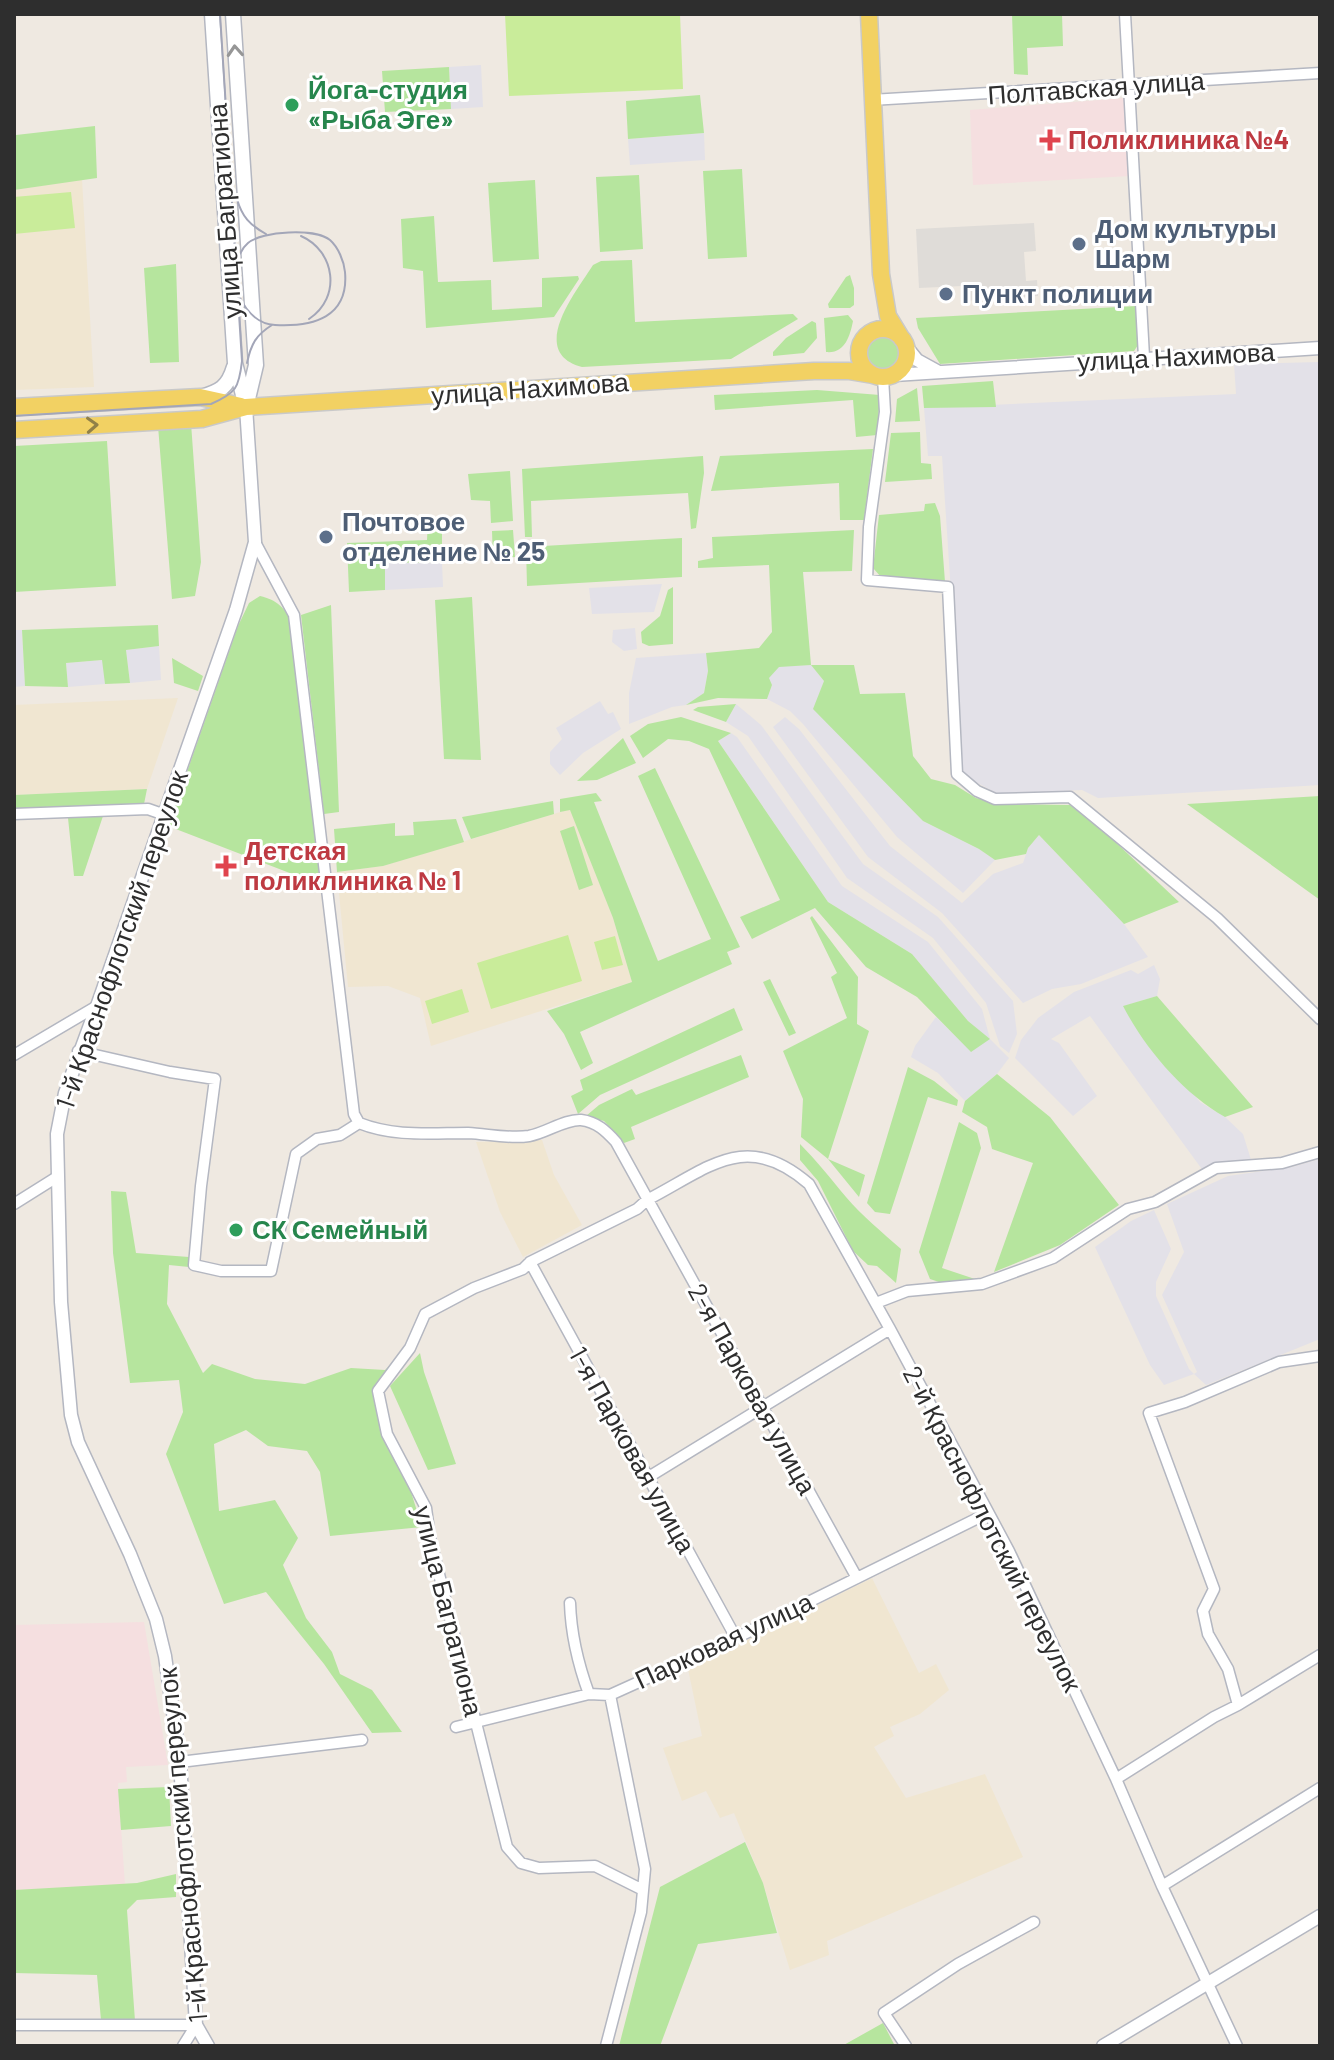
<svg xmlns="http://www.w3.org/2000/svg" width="1334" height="2060" viewBox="0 0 1334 2060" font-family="Barlow,sans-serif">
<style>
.industrial{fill:#e3e1e8}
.education{fill:#f0e6d1}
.medical{fill:#f5dfe0}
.green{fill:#b6e59e}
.pitch{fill:#c9ec9a}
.plaza{fill:#dfdcd8}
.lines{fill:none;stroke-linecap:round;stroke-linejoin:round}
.minor-casing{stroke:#b4b7c1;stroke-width:13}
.tertiary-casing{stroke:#b4b7c1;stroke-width:15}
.secondary-casing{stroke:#b4b7c1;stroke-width:17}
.primary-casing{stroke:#c9c9c9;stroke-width:19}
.minor{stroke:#fff;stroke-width:10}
.tertiary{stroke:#fff;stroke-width:12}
.secondary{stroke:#fff;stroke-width:14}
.primary{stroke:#f2d163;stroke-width:16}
.tram{stroke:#a3a6b8;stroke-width:2}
.oneway{stroke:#969696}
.oneway2{stroke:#908048}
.leisure-dot{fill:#2e9e5b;stroke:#fff;stroke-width:3}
.health-dot{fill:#e0444e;stroke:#fff;stroke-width:3}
.service-dot{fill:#5c6f8a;stroke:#fff;stroke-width:3}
.labels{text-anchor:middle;stroke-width:6;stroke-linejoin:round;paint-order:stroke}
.street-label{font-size:26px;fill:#2e2e2e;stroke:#fff}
.leisure-label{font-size:26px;font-weight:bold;fill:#27864d;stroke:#fff;text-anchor:start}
.health-label{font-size:26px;font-weight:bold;fill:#be3a42;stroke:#fff;text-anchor:start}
.service-label{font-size:26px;font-weight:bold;fill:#4e5e75;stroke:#fff;text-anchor:start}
</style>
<rect width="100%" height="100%" fill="#efe9e1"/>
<path class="industrial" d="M481,65L483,107L451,109L449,67Z
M704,133L705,160L630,165L628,139Z
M1320,362V785L1098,798L1082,790L998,794L963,775L942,456H928L924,408L1236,394L1234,364Z
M442,562L443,587L385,590L384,563Z
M662,584L654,612L592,614L589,588Z
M635,628L637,649L624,651L612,642L613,630Z
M14,630H22L25,686L14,687Z
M159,646L161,680L130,683L126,650Z
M706,653L708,671L704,693L686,705L672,707L629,724V693L636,658Z
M103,660L105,684L68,687L66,663Z
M811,665L824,681L814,709L923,821L979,849L995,860L963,893L897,837L803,724L790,711L767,699L772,685L768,678L779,666Z
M600,701L608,714L613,712L621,729L583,753L560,775L550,764V752L562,739L556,728Z
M736,704L761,725L863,864L938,917L1013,1001L1017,1034L1009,1053L1000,1046L986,1003L933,938L847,878L748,736L726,722Z
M785,717L799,729L890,846L962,903L993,874L1023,863L1028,848L1039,835L1124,924L1148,957L1081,984L1052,989L1023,1003L942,913L868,857L773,727Z
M731,733L737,737L842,886L928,942L982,1009L990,1039L1009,1058L997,1074L965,1101L938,1073L911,1057L915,1046L936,1017L971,1051L989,1039L968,1021L912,954L828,902L718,741Z
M1154,965L1160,979L1157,996L1124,1006L1200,1102L1225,1117L1243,1134L1252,1163L1204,1172L1090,1016L1051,1039L1059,1043L1097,1096L1073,1116L1015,1058L1021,1040L1038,1018L1074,992L1131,970L1138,974Z
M1320,1159V1339L1206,1385L1194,1374L1164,1385L1150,1365L1095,1247L1131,1221L1154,1210L1171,1249L1156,1282V1296L1189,1369L1194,1374L1197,1372L1162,1295L1184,1252L1167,1204L1228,1176L1292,1167Z"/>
<path class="education" d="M82,179L94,387L14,390V190Z
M178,698L147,789L14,795V705Z
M570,809L613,918L632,982L431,1046L420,998L388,986L348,987L337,872L383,866Z
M542,1140L554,1175L582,1225L523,1257L500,1212L476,1142Z
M872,1578L919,1673L936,1664L949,1690L920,1714L890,1727L894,1736L874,1747L906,1798L985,1774L1023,1857L827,1941L829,1955L790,1970L763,1883L734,1813L720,1818L706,1791L682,1801L663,1748L702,1736L688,1669Z"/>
<path class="medical" d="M1125,98L1130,176L973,185L970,110Z
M144,1622L168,1765L126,1767L127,1782L118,1783L125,1885L14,1890V1625Z"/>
<path class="green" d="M1012,14H1062L1063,46L1027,48L1028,75L1014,74Z
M449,67L451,109L385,112L382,71Z
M700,95L704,133L628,139L626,101Z
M95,126L97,178L14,190L16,135Z
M742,169L747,257L708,259L703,171Z
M639,175L643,249L600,252L596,177Z
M535,180L539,259L493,262L488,183Z
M434,216L438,282L491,280L492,310L542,307V278L578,276L579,279L554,317L426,328L423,271L403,268L401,219Z
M632,260L635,322L793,314L798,319L731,359L582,367C527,352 576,292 593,265L601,261Z
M176,264L179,362L150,363L144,268Z
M850,275L854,288V305L850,308H829L828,304L846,277Z
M1137,306L1140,342L1134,351L940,364L918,328L916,318Z
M848,315L853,321C850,336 845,354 826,352L824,318Z
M812,321L816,323L817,338L804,353L773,356V352L786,338Z
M867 353a16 16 0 1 1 32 0a16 16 0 1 1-32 0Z
M993,381L996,407L924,408L922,386Z
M917,388L920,421L895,422L897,399Z
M817,390L880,395L877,435L856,437L853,400L715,410L714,395Z
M191,423L201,562L195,596L172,599L158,426Z
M920,432L921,463L931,464L932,479L885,482L891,433Z
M107,441L116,586L14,592V446Z
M873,449L864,520H840L839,483L711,491L720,456Z
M703,456L704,473L696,528L691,529L688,493L531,501L532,537H525L522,469Z
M510,471L513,521L491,523L490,501L471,500L468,474Z
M935,503L940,516L945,582L881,577L873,568L879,515L924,511L925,504Z
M428,520H442V562L385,563V590L349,592L347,543L427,540Z
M513,530L515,557L493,560L492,531Z
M854,530L852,571L803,572L811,665H854L860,694L905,693L913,756L931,779L955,785L976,798L1001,804L1070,805L1109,836L1179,902L1124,924L1039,835L1028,848L1026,854L995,860L979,849L923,821L813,709L824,681L811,665L779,667L769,678L772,685L767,699L718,698L686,705L704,693L708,671L706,653L759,648L772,632L769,565L698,568V561L713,558L712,537Z
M682,538V577L527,586L526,547Z
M673,587V644L649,646L642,643L641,632L660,616L668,590Z
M260,596C277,600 286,608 293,625L319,874L300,877L168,826L238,626L249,603Z
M472,597L481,760L444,759L435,600Z
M331,605L339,812L324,814L301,615Z
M158,625L159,646L126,650L130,683L105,684L102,660L66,663L68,687L25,686L22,630Z
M172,658L203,676L198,691L174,683Z
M736,704L726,722L693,710L698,707Z
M681,717L731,733L718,741L828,902L912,954L968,1021L990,1039L971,1052L917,997L866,967L815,908L752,939L740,917L780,900L709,749L689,741L668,739L643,758L630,736L648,724Z
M623,738L636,763L597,780L577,781Z
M655,768L740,947L727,952L732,964L580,1032L593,1063L581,1070L564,1034L547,1011L632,982L613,918L570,810L560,812V799L596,793L602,801L594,802L658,961L711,939L638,776Z
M147,789L144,804L14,809V795Z
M1320,796V900L1187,804Z
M553,801L554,814L471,839L462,817Z
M103,816L83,876H74L68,818Z
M456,819L464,842L383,866L337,872L334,829L395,823V836L414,835L413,822Z
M574,826L593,885L579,890L560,831Z
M812,916L858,977L857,1024L869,1031L828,1159L865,1175L859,1197L828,1159L801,1137L803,1099L783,1051L847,1018L831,977L837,973L810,918Z
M770,979L796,1033L789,1036L763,982Z
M1157,996L1253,1107L1225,1117C1183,1093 1146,1050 1123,1006Z
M734,1008L743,1030L600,1095L578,1114L571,1096L583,1090L580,1080Z
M741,1055L749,1077L631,1127L635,1139L624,1143L604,1121L586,1116L599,1105L632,1089L636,1095Z
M908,1067L934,1081L958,1100L957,1106L928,1097L890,1214L875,1212L867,1203Z
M997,1074L1050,1117L1119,1205L1060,1245L994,1272L1033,1163L992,1149L987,1127L962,1112L965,1101Z
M959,1122L977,1133L981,1148L942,1268L981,1281L945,1284L930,1279L919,1252Z
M800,1144C817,1161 830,1178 846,1197C862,1216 882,1232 901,1249L896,1283L877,1266L868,1265L853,1251L818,1181L800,1160Z
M111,1191L126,1192L136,1253L189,1257V1267L169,1265L167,1304L203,1373L212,1364L255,1379L305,1384L351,1368L385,1370L398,1358L376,1390L380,1430L406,1476L422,1527L330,1536L320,1472L307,1451L268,1446L246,1430L214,1444L219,1511L275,1500L298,1538L283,1565L306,1618L332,1652L340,1674L372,1690L402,1732L372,1733L324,1664L266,1592L224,1604L166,1454L183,1412L179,1380L130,1383L113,1253Z
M420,1353L424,1372L456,1464L428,1470L390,1386Z
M169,1787L171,1826L121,1830L118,1789Z
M745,1842L763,1883L777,1933L698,1944L660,2046H619L660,1887Z
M176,1874V1897L137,1900L127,1910L135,2021L101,2020L97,1975L14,1973V1890L137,1883Z
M883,2023L895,2046H842Z"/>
<path class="pitch" d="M505,14H680L683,89L509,96Z
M71,192L75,228L14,234V197Z
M568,935L582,981L491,1009L477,963Z
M615,936L623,965L602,970L594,942Z
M462,989L469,1012L432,1024L425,1001Z"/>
<path class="plaza" d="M1034,223L1036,251L1024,252L1026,281L1037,280L1038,296L963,301L962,286L919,288L916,229Z"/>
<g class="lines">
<g class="minor-casing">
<path id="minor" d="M1125,14L1144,357
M871,100L1320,73
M883,377L885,412L869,527L867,580L948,587L957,774L977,791L995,799L1070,797L1217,918L1320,1019
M255,542L294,615L354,1114L359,1123C394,1137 430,1133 468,1133C488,1134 509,1139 529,1136C546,1133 565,1119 581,1120C597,1122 606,1131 616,1142L857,1578
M14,814L148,809L165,815
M78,1051L170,1072L215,1079L201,1186L194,1265L221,1271H271L296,1154L317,1139L340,1135L359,1123
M14,1055L97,1006
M14,1204L57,1177
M530,1262L736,1638
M876,1303L907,1291L982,1284L1053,1258L1128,1209L1155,1202L1216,1168L1282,1163L1320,1152
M647,1478L890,1329
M570,1603C571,1635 578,1664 589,1694
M1238,1705L1320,1655
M456,1727L589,1694L610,1695
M180,1762L362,1740
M1116,1779L1214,1717L1238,1705L1228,1669L1208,1634L1203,1611L1214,1589L1149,1413L1185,1402L1279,1362L1320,1356
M1162,1886L1320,1788
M643,1890L595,1866L539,1868L521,1863L507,1847L430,1538L426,1508L387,1434L378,1391L410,1348L425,1314L474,1288L523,1269L530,1262L637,1209L647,1200C709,1168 746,1129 809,1184L890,1329L1009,1551L1116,1779L1162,1886L1237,2046
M14,2025H196
M183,2046L196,2025
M606,2046L641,1912L645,1869L610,1695L736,1638L988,1513
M906,2046L884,2013L958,1964L1034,1922"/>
</g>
<g class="tertiary-casing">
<path id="tertiary" d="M905,345L917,360L937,371
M894,375L1320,348
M208,2046L196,2025L180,1762L165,1656L156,1619L130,1554L78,1442L71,1415L61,1302L57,1134L65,1093L97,1006L236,610L255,542L246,407
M1103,2046L1320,1916"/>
</g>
<g class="secondary-casing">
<path id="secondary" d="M212,14L235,363L246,407
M233,14L256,365L247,403
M200,397C220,392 228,387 234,367"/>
</g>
<g class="primary-casing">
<path id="primary" d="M869,14L881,274L888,316L902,339
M859 353a24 24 0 1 1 48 0a24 24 0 1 1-48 0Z
M14,407L200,397L241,406
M14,430L202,419L246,407L814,371H849L873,375"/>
</g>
<use href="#minor" class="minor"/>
<use href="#tertiary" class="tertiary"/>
<use href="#secondary" class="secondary"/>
<use href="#primary" class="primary"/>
<path class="tram" d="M237,199C242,217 250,225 266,234
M301,236C335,251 342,297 309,319
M237,264C239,256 241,249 248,243C262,231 315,228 330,240C338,247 344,261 345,272C349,317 314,327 275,325C258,324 246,311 239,296
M247,363C251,344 256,335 272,325
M14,416L211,404C236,393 239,388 242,361L220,14"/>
</g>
<defs><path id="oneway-chevron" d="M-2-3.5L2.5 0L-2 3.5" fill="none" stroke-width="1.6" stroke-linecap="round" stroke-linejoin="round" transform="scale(2)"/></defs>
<use class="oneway" href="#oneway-chevron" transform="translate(235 51) rotate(-94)"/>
<use class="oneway2" href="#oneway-chevron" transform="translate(92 425) rotate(-3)"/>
<g class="leisure-dot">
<circle cx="292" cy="105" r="8"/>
<circle cx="236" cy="1230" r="8"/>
</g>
<g class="health-dot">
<path d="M1046 128h8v8h8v8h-8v8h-8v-8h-8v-8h8z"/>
<path d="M222 854h8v8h8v8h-8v8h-8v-8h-8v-8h8z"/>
</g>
<g class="service-dot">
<circle cx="1079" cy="244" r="8"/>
<circle cx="946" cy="294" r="8"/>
<circle cx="326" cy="537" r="8"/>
</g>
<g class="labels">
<g class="street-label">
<text transform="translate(1096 88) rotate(-4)" y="9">Полтавская улица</text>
<text transform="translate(225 211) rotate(-94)" y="9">улица Багратиона</text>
<text transform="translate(1176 357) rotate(-3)" y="9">улица Нахимова</text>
<text transform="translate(530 389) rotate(-4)" y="9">улица Нахимова</text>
<text transform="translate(122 940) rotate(-71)" y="9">1-й Краснофлотский переулок</text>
<text transform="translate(752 1389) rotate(61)" y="9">2-я Парковая улица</text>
<text transform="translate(632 1450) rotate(61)" y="9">1-я Парковая улица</text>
<text transform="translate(992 1529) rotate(63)" y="9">2-й Краснофлотский переулок</text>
<text transform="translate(448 1611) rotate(76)" y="9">улица Багратиона</text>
<text transform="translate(724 1641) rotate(-25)" y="9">Парковая улица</text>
<text transform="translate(183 1845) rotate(-95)" y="9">1-й Краснофлотский переулок</text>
</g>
<g class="leisure-label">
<text x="308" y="99">Йога-студия<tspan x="308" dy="30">«Рыба Эге»</tspan></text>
<text x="252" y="1239">СК Семейный</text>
</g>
<g class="health-label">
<text x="1068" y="149">Поликлиника №4</text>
<text x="244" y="860">Детская<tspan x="244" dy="30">поликлиника № 1</tspan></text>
</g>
<g class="service-label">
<text x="1095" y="238">Дом культуры<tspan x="1095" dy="30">Шарм</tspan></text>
<text x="962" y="303">Пункт полиции</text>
<text x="342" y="531">Почтовое<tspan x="342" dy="30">отделение № 25</tspan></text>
</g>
</g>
<rect width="1334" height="2060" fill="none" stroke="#2e2e2e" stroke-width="32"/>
</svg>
